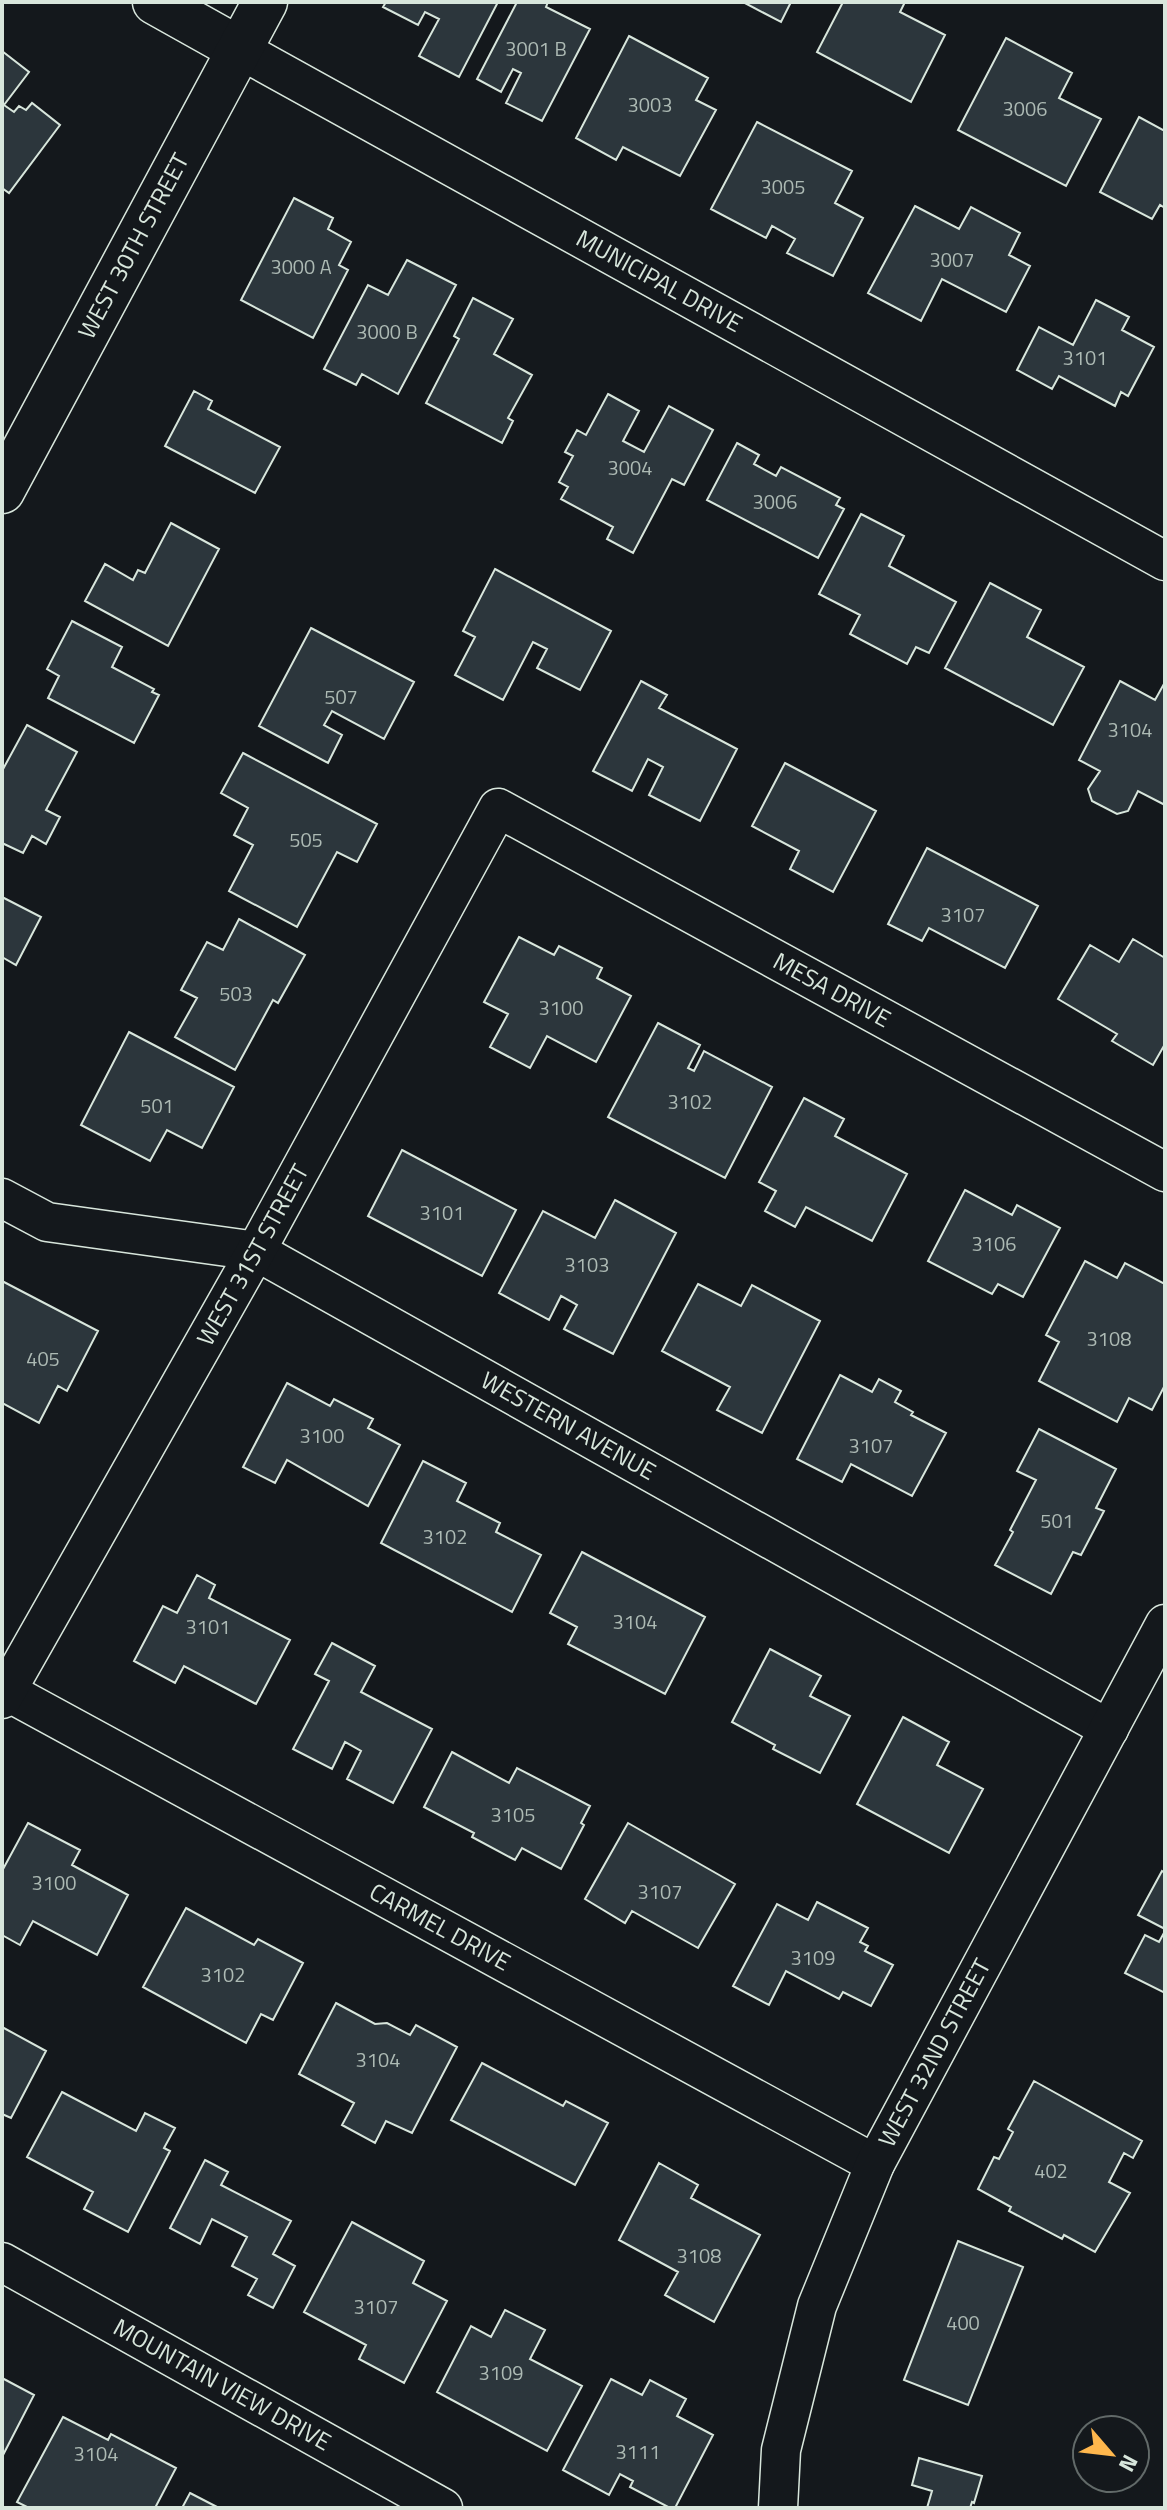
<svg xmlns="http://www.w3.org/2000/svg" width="1167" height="2510" viewBox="0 0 1167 2510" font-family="'Titillium Web',sans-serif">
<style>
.building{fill:#2c363c;stroke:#d8e6dc;stroke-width:2}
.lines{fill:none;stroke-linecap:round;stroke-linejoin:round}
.minor-casing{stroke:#d8e6dc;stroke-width:41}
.tertiary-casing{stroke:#d8e6dc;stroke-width:47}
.secondary-casing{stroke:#d8e6dc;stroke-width:47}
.minor{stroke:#14181c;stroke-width:38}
.tertiary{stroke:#14181c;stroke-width:44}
.secondary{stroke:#14181c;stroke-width:44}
.labels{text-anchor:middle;stroke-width:6;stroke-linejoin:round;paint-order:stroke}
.number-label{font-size:20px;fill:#adbab4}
.street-label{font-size:24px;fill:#d8e6dc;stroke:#14181c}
</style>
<rect width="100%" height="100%" fill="#14181c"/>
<path class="building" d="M386,2H498L459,77L419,56L439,19L425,12L418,25L383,7Z
M517,2H548L546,7L590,29L542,121L506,103L521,73L513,69L501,92L477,79Z
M743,2H791L781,22Z
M843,2H905L900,12L945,35L911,102L817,52Z
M629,36L708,78L696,100L716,110L680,176L623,147L616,160L576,138Z
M1006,38L1072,73L1059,98L1101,119L1066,186L958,130Z
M2,51L29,72L4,105L14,112L19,106L26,110L32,103L60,125L9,193L2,188Z
M1139,117L1165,131V208L1160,205L1152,219L1100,192Z
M757,122L852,171L835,203L863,218L833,276L787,253L795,239L772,226L766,238L711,209Z
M294,198L333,218L328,229L351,242L339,265L348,270L313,338L241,300Z
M915,206L959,229L971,207L1020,233L1009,255L1030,266L1006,312L942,279L921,321L868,293Z
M407,260L456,285L398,394L362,374L356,385L324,369L368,285L388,295Z
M473,298L513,319L494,354L532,375L508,418L513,421L502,443L426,403L459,339L454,336Z
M1096,300L1129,317L1122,330L1154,347L1128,396L1121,392L1115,406L1059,376L1052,389L1017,370L1039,327L1073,345Z
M194,391L212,401L208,409L280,447L255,493L165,446Z
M608,394L639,411L623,441L644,452L669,406L713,430L684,485L672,479L633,553L607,539L613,527L561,499L568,487L559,482L573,456L565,452L577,430L586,435Z
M737,443L759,455L754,464L776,476L781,467L840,498L836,505L844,509L818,558L707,500Z
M861,514L904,536L889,566L956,602L929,653L916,647L907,664L850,634L860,615L819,594Z
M171,523L219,549L168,646L85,601L105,564L133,580L138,570L145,573Z
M495,569L611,631L580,690L537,668L547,649L533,642L503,700L455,675L475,637L463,631Z
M990,583L1041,610L1027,637L1084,667L1053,725L945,668Z
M72,621L122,647L112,667L154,689L152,692L159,695L134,743L48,698L59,676L47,669Z
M311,628L414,682L384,739L332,711L324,725L342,735L328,763L259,726Z
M641,681L667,695L659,708L737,749L700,821L649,795L663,767L648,759L632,791L593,771Z
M1120,681L1155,700L1165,682V805L1138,791L1128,811L1117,814L1092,801L1088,789L1100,771L1079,760Z
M27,725L77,752L46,810L60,817L46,844L32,836L23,853L2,843V771Z
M243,753L377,824L357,862L337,852L297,927L229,891L253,845L234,835L248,808L221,793Z
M785,763L876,811L833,892L790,869L799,851L752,826Z
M927,848L1038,906L1005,968L929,928L922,941L888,924Z
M2,897L41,917L16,965L2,957Z
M239,919L305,955L278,1003L273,1000L235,1070L175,1037L197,998L181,990L207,942L223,950Z
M519,937L554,955L559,946L602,968L597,978L631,996L596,1062L547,1036L530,1068L490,1047L508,1014L484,1002Z
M1133,939L1165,958V1044L1153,1065L1112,1041L1117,1034L1058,999L1090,945L1119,962Z
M658,1023L700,1045L688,1068L694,1071L704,1051L772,1087L725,1178L608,1117Z
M129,1032L234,1087L202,1148L167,1130L150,1161L81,1125Z
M804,1098L844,1119L835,1136L907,1174L872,1241L806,1207L795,1227L765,1211L776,1191L759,1182Z
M402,1150L516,1210L482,1276L368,1216Z
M965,1190L1012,1215L1017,1205L1060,1228L1023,1297L998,1284L992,1294L928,1261Z
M615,1200L676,1233L613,1354L564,1329L577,1305L561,1296L549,1320L499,1293L543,1211L595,1238Z
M1085,1261L1117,1278L1125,1263L1165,1284V1385L1152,1410L1129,1398L1117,1422L1039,1381L1059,1342L1046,1335Z
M2,1281L98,1331L67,1391L58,1386L39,1423L2,1403Z
M698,1284L741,1306L752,1285L820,1321L762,1433L717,1410L730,1387L662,1351Z
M840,1375L872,1392L879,1379L901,1391L895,1402L913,1412L911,1415L946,1433L912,1496L851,1464L842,1482L797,1459Z
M287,1383L330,1406L334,1399L373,1419L368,1428L400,1445L368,1506L287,1460L275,1483L243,1467Z
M1039,1429L1116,1469L1096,1508L1104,1511L1081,1555L1073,1552L1051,1594L995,1565L1013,1532L1010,1530L1036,1480L1017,1471Z
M423,1461L466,1483L457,1501L500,1523L496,1532L541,1555L512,1612L381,1543Z
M582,1552L705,1617L665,1694L568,1644L577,1627L550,1613Z
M197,1575L215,1585L209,1598L290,1640L256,1704L184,1666L175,1683L134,1661L163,1606L177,1613Z
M332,1643L375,1666L361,1692L432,1729L393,1803L347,1779L361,1751L345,1742L332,1769L293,1749L329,1681L315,1674Z
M770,1649L821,1676L810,1696L850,1716L820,1773L773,1749L775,1745L732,1722Z
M903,1717L949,1742L937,1765L983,1789L949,1853L857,1804Z
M452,1752L509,1783L517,1768L590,1806L581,1823L584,1825L561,1869L522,1848L515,1860L472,1837L474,1833L424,1807Z
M28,1823L80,1850L72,1865L128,1895L97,1955L33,1921L20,1945L2,1935V1871Z
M628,1823L735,1884L698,1948L632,1911L625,1923L585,1899Z
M1162,1871L1165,1873V1929L1138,1915Z
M817,1902L868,1928L860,1942L868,1946L865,1951L893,1965L871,2006L843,1992L839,1999L786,1971L769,2005L733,1986L777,1904L808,1920Z
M186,1908L254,1945L258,1939L303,1963L273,2020L261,2014L246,2043L143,1987Z
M1165,1931V1993L1125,1973L1145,1935L1159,1942Z
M336,2003L375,2024L387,2023L410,2035L416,2025L457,2047L412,2133L386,2121L375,2143L342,2125L354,2103L299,2074Z
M2,2027L46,2051L11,2118L2,2114Z
M482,2063L563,2106L566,2101L608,2123L575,2185L451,2120Z
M1034,2081L1142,2141L1133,2158L1124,2153L1109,2182L1130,2193L1095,2252L1064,2235L1062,2239L1009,2211L1011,2207L978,2189L994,2157L999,2159L1013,2132L1008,2129Z
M62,2092L136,2131L145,2113L175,2128L164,2148L170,2151L128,2232L84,2209L93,2192L27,2157Z
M205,2160L228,2172L221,2185L291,2221L273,2254L295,2266L273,2308L248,2295L257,2279L232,2266L247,2237L212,2219L200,2244L170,2228Z
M659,2163L698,2185L691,2198L760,2235L714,2322L665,2295L678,2272L619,2240Z
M352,2222L424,2261L413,2283L447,2301L404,2383L359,2359L366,2345L304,2312Z
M958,2241L1023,2267L968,2405L904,2380Z
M505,2310L545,2330L530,2359L582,2386L547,2451L437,2392L471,2326L491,2337Z
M2,2378L34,2395L2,2457Z
M611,2379L642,2395L650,2380L686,2399L677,2416L713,2435L675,2508H670L630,2487L633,2481L620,2474L609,2495L563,2470Z
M63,2417L108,2440L111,2434L176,2468L155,2508H29L17,2502Z
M919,2458L982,2476L974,2503L972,2502L970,2508H927L932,2491L912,2485Z
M190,2493L219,2508H182Z"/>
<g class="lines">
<g class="minor-casing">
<g id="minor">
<path id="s1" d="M239,49L1165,561"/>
<path id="s2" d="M2,1198L47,1222L256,1251L1109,1729"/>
<path id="s3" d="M6,1691L875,2164"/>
<path id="s4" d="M2,1699L256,1251L498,808L1165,1172"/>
<path id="s5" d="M2,2262L443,2508"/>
<path id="s6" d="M778,2508L781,2450L817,2306L875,2164L1165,1624"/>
</g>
</g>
<g class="tertiary-casing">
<path id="tertiary" d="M155,2L239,49"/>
</g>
<g class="secondary-casing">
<g id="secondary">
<path id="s7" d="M2,491L265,2"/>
</g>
</g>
<use href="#minor" class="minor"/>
<use href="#tertiary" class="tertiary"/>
<use href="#secondary" class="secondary"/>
</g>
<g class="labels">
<g class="number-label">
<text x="536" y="56">3001 B</text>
<text x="650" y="112">3003</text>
<text x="1025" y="116">3006</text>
<text x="783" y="194">3005</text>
<text x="952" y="267">3007</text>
<text x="301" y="274">3000 A</text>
<text x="387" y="339">3000 B</text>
<text x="1085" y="365">3101</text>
<text x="630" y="475">3004</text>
<text x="775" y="509">3006</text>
<text x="341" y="704">507</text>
<text x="1130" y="737">3104</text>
<text x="306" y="847">505</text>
<text x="963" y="922">3107</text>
<text x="236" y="1001">503</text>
<text x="561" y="1015">3100</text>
<text x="690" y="1109">3102</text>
<text x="157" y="1113">501</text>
<text x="442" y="1220">3101</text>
<text x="994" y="1251">3106</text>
<text x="587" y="1272">3103</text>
<text x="1109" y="1346">3108</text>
<text x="43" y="1366">405</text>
<text x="322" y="1443">3100</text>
<text x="871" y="1453">3107</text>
<text x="1057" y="1528">501</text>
<text x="445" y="1544">3102</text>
<text x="635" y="1629">3104</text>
<text x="208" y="1634">3101</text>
<text x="513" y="1822">3105</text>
<text x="54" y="1890">3100</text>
<text x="660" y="1899">3107</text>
<text x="813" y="1965">3109</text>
<text x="223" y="1982">3102</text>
<text x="378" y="2067">3104</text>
<text x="1051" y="2178">402</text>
<text x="699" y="2263">3108</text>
<text x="376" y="2314">3107</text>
<text x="963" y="2330">400</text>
<text x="501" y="2380">3109</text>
<text x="638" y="2459">3111</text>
<text x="96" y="2461">3104</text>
</g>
<g class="street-label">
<text dy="8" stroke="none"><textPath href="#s7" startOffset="278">WEST 30TH STREET</textPath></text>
<text dy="8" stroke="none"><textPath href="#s1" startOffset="480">MUNICIPAL DRIVE</textPath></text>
<text dy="8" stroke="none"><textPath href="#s4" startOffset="1400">MESA DRIVE</textPath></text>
<text dy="8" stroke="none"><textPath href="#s4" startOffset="510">WEST 31ST STREET</textPath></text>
<text dy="8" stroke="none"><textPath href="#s2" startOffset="620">WESTERN AVENUE</textPath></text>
<text dy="8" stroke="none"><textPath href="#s3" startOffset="494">CARMEL DRIVE</textPath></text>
<text dy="8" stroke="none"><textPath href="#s6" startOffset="486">WEST 32ND STREET</textPath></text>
<text dy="8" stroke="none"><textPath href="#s5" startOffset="252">MOUNTAIN VIEW DRIVE</textPath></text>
</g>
</g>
<rect width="1167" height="2510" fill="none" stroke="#d8e6dc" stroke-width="8"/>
<g transform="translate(1111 2454) rotate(118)"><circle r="38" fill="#14181c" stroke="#626a69" stroke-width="2"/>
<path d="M0-6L14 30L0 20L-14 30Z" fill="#ffb74d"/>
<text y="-12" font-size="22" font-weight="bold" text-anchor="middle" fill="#d8e6dc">N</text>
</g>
</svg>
